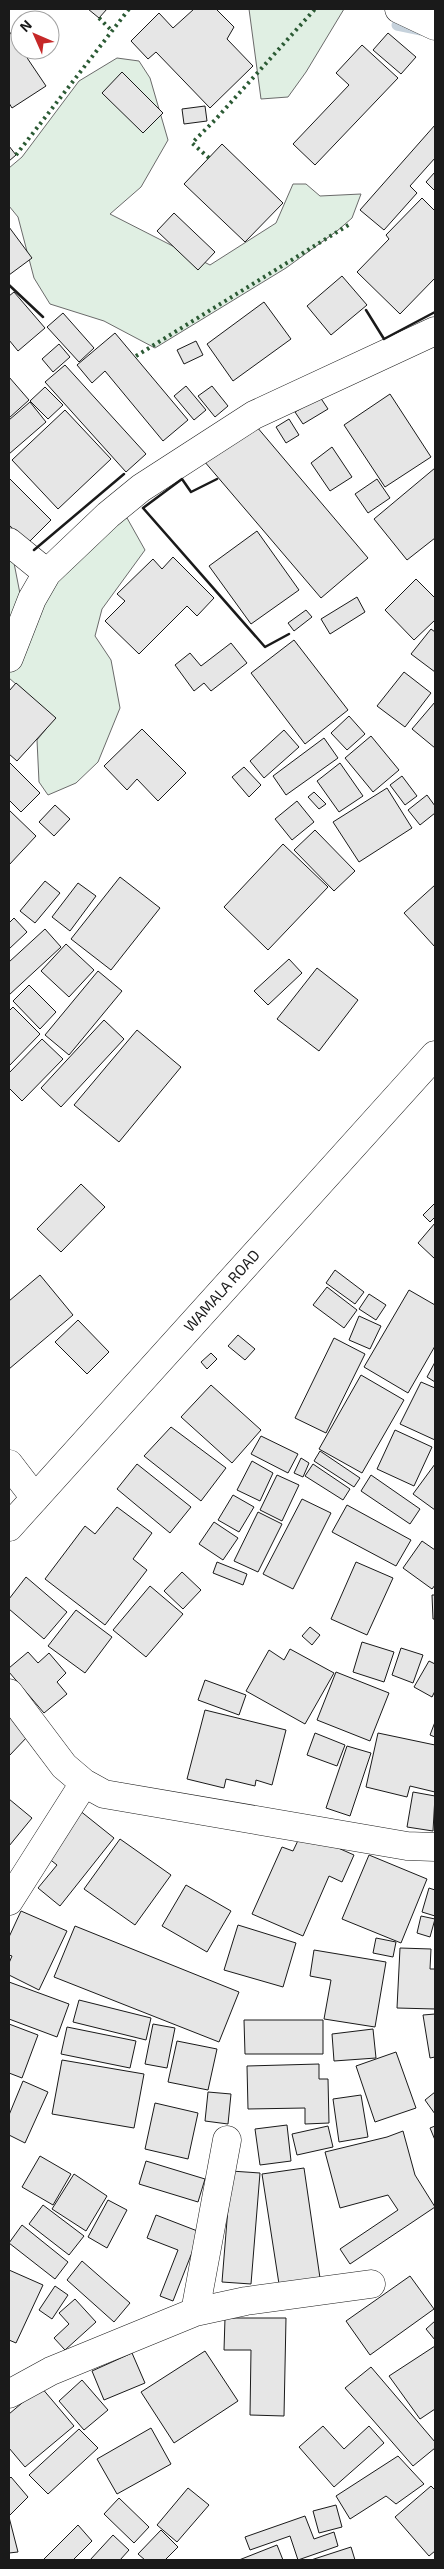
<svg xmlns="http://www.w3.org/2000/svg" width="444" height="2569" viewBox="0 0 444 2569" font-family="'Exo 2',sans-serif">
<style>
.green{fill:#e0efe3;stroke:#6a6a6a}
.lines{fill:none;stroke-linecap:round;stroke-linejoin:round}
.stream{stroke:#c6d2dc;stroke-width:11}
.building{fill:#e6e6e6;stroke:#1a1a1a}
.street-casing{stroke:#1a1a1a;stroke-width:29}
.secondary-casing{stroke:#1a1a1a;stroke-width:29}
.street{stroke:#fff;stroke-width:28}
.secondary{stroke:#fff;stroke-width:28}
.hedge{stroke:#2b5a34;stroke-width:4;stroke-dasharray:2.5 4;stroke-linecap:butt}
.wall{stroke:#1a1a1a;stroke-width:2.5}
.labels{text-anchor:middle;stroke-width:4;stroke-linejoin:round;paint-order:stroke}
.street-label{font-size:15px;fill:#1a1a1a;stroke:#fff}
</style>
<rect width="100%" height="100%" fill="#fff"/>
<path class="green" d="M249,9H344L306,72L288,97L261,99Z
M117,58L139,61L150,78L168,140L141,187L110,214L210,265L276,223L293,184H306L320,196L361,194L352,218L337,231L286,268L155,348L104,321L50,304L34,278L18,217L9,206V168L22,157L79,81Z
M127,518L145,550L102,609L95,636L111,660L120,708L98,762L76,783L48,795L39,782L37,740L55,718L9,678V558L14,563L24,614L92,525Z"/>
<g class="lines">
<path class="stream" d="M397,25L421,30"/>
</g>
<path class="building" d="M88,9H107L99,18Z
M194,9H216L234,27L227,39L253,66L210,108L156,52L148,59L131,41L159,13L173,28Z
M9,31L46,86L12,108L9,103Z
M388,33L416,57L401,74L373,50Z
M362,45L398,78L315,165L293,144L349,85L336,73Z
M122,72L163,113L143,133L102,93Z
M205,106L207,121L184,124L182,109Z
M435,125V158L410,186L417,193L384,230L360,210Z
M222,144L283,203L245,242L184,184Z
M9,146L16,155L9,161Z
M435,172V191L426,182Z
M422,198L435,211V278L400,314L357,272L389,239L386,235Z
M174,213L215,252L198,270L157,231Z
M9,227L32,258L9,275Z
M342,276L367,305L331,335L307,306Z
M14,292L45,328L18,351L9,340V296Z
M264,302L291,339L233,381L207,344Z
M63,313L94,348L79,362L47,327Z
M115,333L188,420L163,441L105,371L92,383L77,365Z
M196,341L203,355L184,364L177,350Z
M59,344L70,357L53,372L42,359Z
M65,365L146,454L126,472L45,382Z
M9,377L29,400L9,418Z
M186,386L206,410L194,420L174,396Z
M212,386L228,406L215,417L198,396Z
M45,387L63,405L48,419L30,401Z
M390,394L431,457L385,487L344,425Z
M320,397L328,409L303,424L295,412Z
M30,402L46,422L9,454V420Z
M65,410L111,459L58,509L12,460Z
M289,419L299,435L286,443L276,427Z
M251,420L368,558L321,598L204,461Z
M332,447L352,477L330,491L311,463Z
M435,468V538L407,560L374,519Z
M9,478L51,520L28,543L9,525Z
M377,479L390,498L368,513L355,494Z
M257,531L299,590L251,624L209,566Z
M173,557L214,598L197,616L187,606L139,654L105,621L125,601L117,594L153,559L162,569Z
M416,579L435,598V620L414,640L385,610Z
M357,597L365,612L330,634L321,619Z
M306,610L312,617L294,631L288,623Z
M431,629L435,632V672L411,654Z
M294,640L348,710L305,744L251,673Z
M231,643L247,663L211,691L204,683L194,691L175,665L190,653L201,666Z
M404,672L431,693L405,727L377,706Z
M16,683L56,718L17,761L9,754V691Z
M435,702V748L412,729Z
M349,716L365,734L347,750L331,733Z
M142,729L186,773L158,801L137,779L127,790L104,766Z
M284,730L299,747L264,778L250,761Z
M371,736L399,770L373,792L345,758Z
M324,738L338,758L286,795L273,776Z
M9,762L40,793L21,812L9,800Z
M340,763L363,796L339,812L317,781Z
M244,767L261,785L249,797L232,777Z
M402,776L417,796L405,805L390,785Z
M387,788L412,828L359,862L333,822Z
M314,792L326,804L319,809L308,797Z
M427,795L435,806V813L420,825L408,810Z
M297,801L314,822L292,840L275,819Z
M55,805L70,819L54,836L39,822Z
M9,810L36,836L9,865Z
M315,830L355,871L334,891L294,850Z
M283,844L328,887L268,950L224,907Z
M120,877L160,908L111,970L71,939Z
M45,881L60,893L35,923L20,911Z
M78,883L96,896L70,931L52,917Z
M435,885V947L404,913Z
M14,918L27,932L9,949V923Z
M45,929L61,947L9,995V962Z
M66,944L94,970L69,997L41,971Z
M289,959L302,973L268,1005L254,991Z
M317,968L358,1000L319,1051L277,1019Z
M98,971L122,991L69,1055L45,1035Z
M29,985L56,1012L40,1029L13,1001Z
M13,1007L40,1034L9,1066V1011Z
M104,1020L124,1039L61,1107L41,1088Z
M137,1030L181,1067L119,1142L74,1105Z
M42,1039L63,1059L22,1101L9,1088V1073Z
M81,1184L105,1207L61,1252L37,1229Z
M435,1203V1217L430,1222L423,1215Z
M435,1223V1259L418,1243Z
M335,1270L364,1292L355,1304L326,1283Z
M40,1275L73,1315L9,1369V1301Z
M327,1287L357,1310L344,1328L313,1305Z
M409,1290L435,1305V1346L408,1393L364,1367Z
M369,1294L386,1305L376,1320L359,1309Z
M359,1316L381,1326L370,1349L349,1340Z
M78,1320L109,1352L87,1374L55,1342Z
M238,1335L255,1349L245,1360L228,1346Z
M334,1338L365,1354L326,1433L295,1418Z
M211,1353L217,1359L207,1369L201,1362Z
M435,1362V1382L427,1377Z
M361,1375L404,1400L362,1473L319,1449Z
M421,1382L435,1388V1440L400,1424Z
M211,1385L261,1430L232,1463L181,1417Z
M171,1427L226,1468L201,1501L144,1456Z
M395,1430L432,1447L414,1486L377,1469Z
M261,1436L298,1454L288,1473L251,1454Z
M320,1451L360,1478L354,1487L314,1461Z
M301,1458L309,1463L303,1477L294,1473Z
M252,1461L273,1473L260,1501L237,1490Z
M137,1464L191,1507L170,1533L117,1489Z
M313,1464L350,1489L343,1500L305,1476Z
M435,1464V1510L413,1494Z
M277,1475L299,1485L282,1521L260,1510Z
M371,1475L420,1509L410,1524L361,1491Z
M233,1495L254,1507L239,1532L218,1520Z
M302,1499L331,1513L293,1589L263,1574Z
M347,1505L411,1540L396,1566L332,1532Z
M117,1507L152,1533L133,1559L147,1570L105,1625L45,1579L85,1526L95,1534Z
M258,1512L282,1524L258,1572L234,1561Z
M214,1522L238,1538L223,1560L199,1544Z
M422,1541L435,1550V1585L432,1589L403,1568Z
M217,1562L247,1574L243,1585L213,1573Z
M356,1562L393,1578L367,1635L331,1619Z
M182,1572L201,1590L183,1609L164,1591Z
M26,1577L67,1612L44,1639L9,1609V1599Z
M150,1586L183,1614L146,1657L113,1630Z
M432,1595H435V1619H433Z
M76,1610L112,1637L85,1673L48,1646Z
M310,1627L320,1635L312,1645L302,1636Z
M362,1642L394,1652L384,1682L353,1672Z
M401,1648L423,1655L413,1683L392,1675Z
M290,1649L334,1673L305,1724L246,1691L269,1650L284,1660Z
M28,1652L38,1663L49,1653L66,1673L57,1682L67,1694L44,1713L9,1672V1668Z
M429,1661L435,1664V1691L432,1697L414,1687Z
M336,1672L389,1693L370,1741L317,1720Z
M205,1680L246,1695L239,1715L198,1700Z
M205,1710L286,1730L272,1785L256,1780L255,1786L226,1779L224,1788L187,1779Z
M9,1717L28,1736L9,1756Z
M435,1722V1737L430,1735Z
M315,1733L345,1745L337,1766L307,1755Z
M378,1733L435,1745V1792L410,1786L407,1797L366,1787Z
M347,1746L371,1753L350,1816L326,1808Z
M413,1792L435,1796L433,1831L407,1827Z
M9,1799L32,1818L9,1846Z
M79,1810L114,1838L60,1906L38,1888L57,1865L43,1854Z
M302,1832L354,1855L342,1882L329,1876L303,1936L252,1914L282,1847L293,1851Z
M120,1839L171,1875L135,1925L84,1889Z
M369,1855L427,1879L401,1943L342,1919Z
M186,1885L231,1911L207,1952L162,1926Z
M429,1888L435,1890V1916L422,1912Z
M21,1911L67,1931L39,1990L9,1975V1963L12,1956L9,1955V1937Z
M421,1916L435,1919L430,1937L417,1933Z
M238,1925L296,1943L283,1987L224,1970Z
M75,1926L239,1992L219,2042L54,1977Z
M376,1938L396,1942L393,1957L373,1953Z
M400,1948L431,1949L430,1969H435V2009L397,2008Z
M314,1950L386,1962L375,2027L324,2019L331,1980L310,1976Z
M9,1982L69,2004L57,2037L9,2019Z
M79,2000L151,2018L146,2040L73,2022Z
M435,2014V2057L430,2058L423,2015Z
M244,2020H323V2054H245Z
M9,2024L38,2035L22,2078L9,2073Z
M153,2024L175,2028L167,2068L145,2064Z
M67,2027L136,2041L130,2068L61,2054Z
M373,2029L376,2058L334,2061L332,2034Z
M177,2041L217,2049L208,2090L168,2082Z
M396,2052L416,2108L375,2122L356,2066Z
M62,2060L144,2074L134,2128L52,2114Z
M319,2064V2079H328L329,2123L305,2124V2108L248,2109L247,2066Z
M23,2081L48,2092L25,2143L9,2135V2115Z
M208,2092L231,2094L228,2124L205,2121Z
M435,2092V2114L425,2100Z
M361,2095L368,2137L339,2142L333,2099Z
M155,2103L198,2113L188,2159L145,2149Z
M287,2125L291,2161L260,2165L255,2129Z
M328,2126L333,2147L297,2155L292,2134Z
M435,2126V2140L430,2128Z
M403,2131L415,2175L435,2207L350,2264L340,2249L398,2210L388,2195L340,2208L325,2152L387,2137Z
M40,2156L71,2174L53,2205L22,2187Z
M146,2161L205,2179L198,2202L139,2184Z
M304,2168L320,2278L279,2284L262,2174Z
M231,2171L260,2173L251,2284L222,2282Z
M74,2174L107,2196L86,2231L52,2209Z
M108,2200L127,2210L107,2248L88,2237Z
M43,2205L84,2236L69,2255L29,2224Z
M156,2215L200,2232L173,2301L160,2296L178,2250L147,2238Z
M22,2225L68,2262L55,2279L9,2243Z
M82,2261L130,2303L114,2322L67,2280Z
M9,2270L43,2285L16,2343L9,2340Z
M410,2276L434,2309L370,2355L346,2321Z
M55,2286L68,2295L52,2319L39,2310Z
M75,2299L96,2322L65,2350L54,2338L69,2324L59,2313Z
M225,2318H286L284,2416L250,2415L251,2350H224Z
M435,2321V2340L426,2329Z
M435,2346V2409L420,2419L389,2376Z
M205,2351L238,2401L174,2443L141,2392Z
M132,2353L145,2383L104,2400L92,2371Z
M371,2367L435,2442V2448L413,2466L345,2388Z
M82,2380L108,2410L84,2430L59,2401Z
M41,2387L74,2426L25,2467L9,2448V2414Z
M323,2426L344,2449L369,2426L384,2443L334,2487L299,2447Z
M151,2428L171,2464L117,2494L97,2459Z
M79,2429L98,2448L48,2494L29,2475Z
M398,2456L424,2484L396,2504L386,2496L350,2519L336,2496Z
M11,2477L28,2497L9,2516V2479Z
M431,2486L435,2490V2551L429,2556L395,2517Z
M188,2488L209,2505L177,2542L157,2525Z
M119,2498L149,2527L134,2543L104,2514Z
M336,2505L342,2527L319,2533L313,2511Z
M305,2516L314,2539L334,2532L338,2546L298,2560L290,2536L250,2550L245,2537Z
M9,2517L18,2552L9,2553Z
M78,2525L92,2541L73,2560H43Z
M161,2530L178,2547L165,2560H145L138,2554Z
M113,2535L129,2550L120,2560H90Z
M277,2545L283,2560H239Z
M351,2547L355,2560H311Z"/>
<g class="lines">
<g class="street-casing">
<path id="street" d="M9,542L47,573L108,515L141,488L254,415L435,331
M9,658L32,599L47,573
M9,1464L35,1498
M9,1693L64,1766L84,1783L104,1794L407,1846L435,1847
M9,1901L84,1783
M195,2312L246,2301L371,2284
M9,2394L51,2371L195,2312L227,2140"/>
</g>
<g class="secondary-casing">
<path id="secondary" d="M399,9L435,26
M9,1527L435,1055"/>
</g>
<use href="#street" class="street"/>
<use href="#secondary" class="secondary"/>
<path class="hedge" d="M99,18L112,31
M16,155L129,9
M209,158L192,143L215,120L315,9
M136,356L350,224"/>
<path class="wall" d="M9,285L43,317
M366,310L384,339L435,312
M217,479L191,492L182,479L143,508L265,647L289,634
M34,550L124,474"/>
</g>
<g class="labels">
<g class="street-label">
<text transform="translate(222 1291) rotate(-48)" y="5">WAMALA ROAD</text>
</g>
</g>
<rect width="444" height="2569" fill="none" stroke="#1a1a1a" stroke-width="20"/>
<g transform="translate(35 35) rotate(315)"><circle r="24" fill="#ffffff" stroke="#a3a3a3"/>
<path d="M0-4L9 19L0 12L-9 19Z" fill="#c62828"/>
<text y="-8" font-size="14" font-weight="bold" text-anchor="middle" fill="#1a1a1a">N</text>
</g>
</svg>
